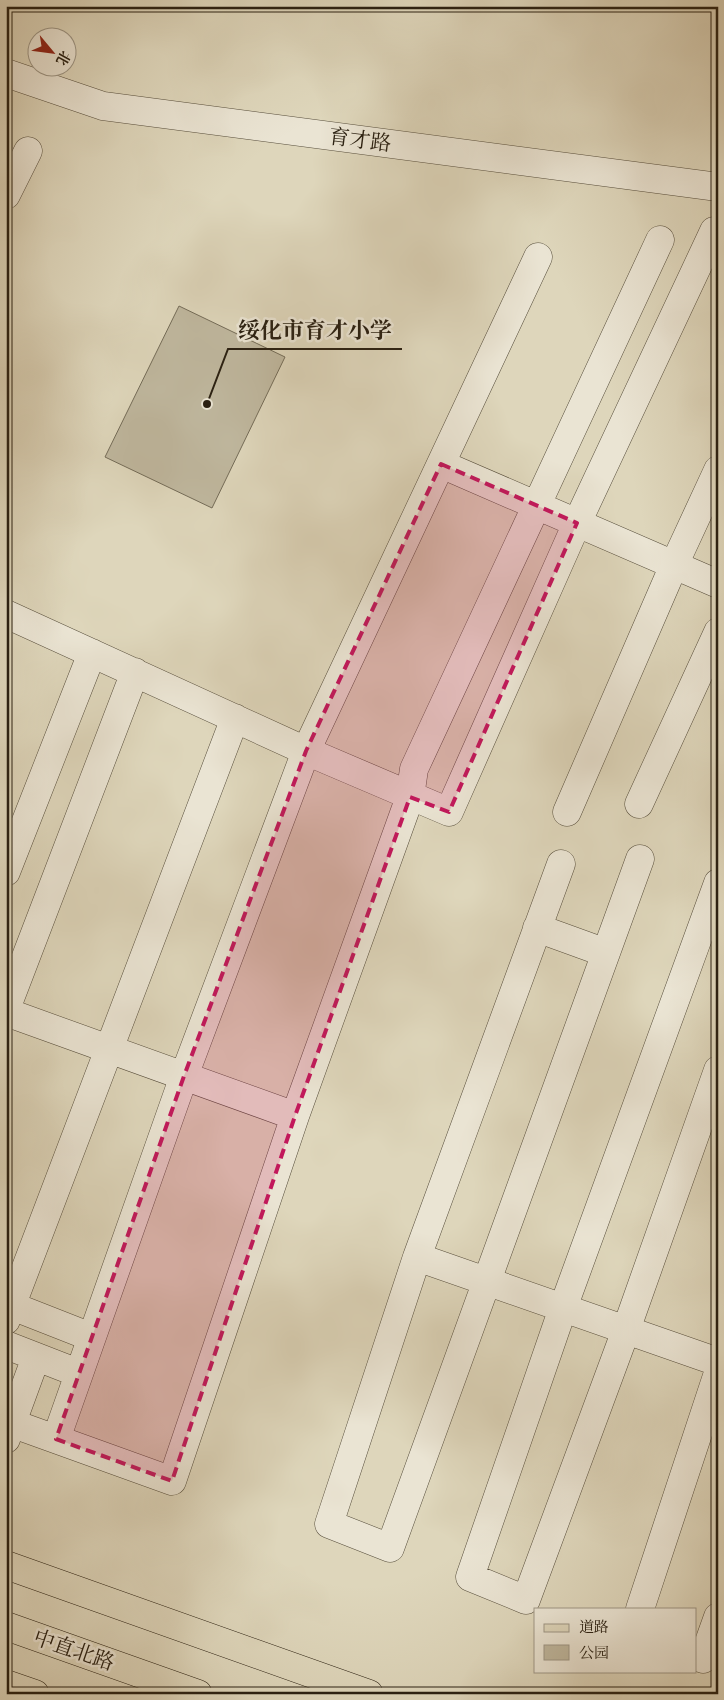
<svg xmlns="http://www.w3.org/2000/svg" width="724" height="1700" viewBox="0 0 724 1700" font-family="'IM FELL DW Pica','Noto Serif SC',serif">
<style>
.green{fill:#bfb79e;stroke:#746c58}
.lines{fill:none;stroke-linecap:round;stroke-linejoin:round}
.minor-casing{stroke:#574e3c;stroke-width:29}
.major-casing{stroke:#2a2012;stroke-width:29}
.minor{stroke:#eae4d3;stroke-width:28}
.major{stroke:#ded6bb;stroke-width:28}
.marked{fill:#c2185b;fill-opacity:0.2;stroke:#c2185b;stroke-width:4;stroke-dasharray:10 6;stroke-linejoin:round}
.labels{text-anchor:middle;stroke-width:5;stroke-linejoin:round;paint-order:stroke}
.street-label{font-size:21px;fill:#2a2012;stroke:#eae4d3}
.leader{fill:none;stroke:#2a2012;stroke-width:2}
.callout-dot{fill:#2a2012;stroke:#eae4d3;stroke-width:2}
.callout-label{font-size:22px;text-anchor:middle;font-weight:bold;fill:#2a2012;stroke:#eae4d3;stroke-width:5;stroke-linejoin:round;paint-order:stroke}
</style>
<rect width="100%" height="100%" fill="#ded6bb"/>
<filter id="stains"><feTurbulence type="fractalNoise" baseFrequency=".004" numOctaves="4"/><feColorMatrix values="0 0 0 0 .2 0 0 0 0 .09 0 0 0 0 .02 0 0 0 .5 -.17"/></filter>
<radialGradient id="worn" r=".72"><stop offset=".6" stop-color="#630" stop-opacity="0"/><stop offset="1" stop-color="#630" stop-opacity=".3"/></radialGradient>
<path class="green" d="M179,306L285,357L212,508L105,457Z"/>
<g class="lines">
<g class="minor-casing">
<path id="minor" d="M6,73L103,106L718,187
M6,195L28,151
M441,464L718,584
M6,614L306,751L449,812L577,523L714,231
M639,804L718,632
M567,812L674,565L718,470
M561,864L417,1257L329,1524L390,1548L640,859
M6,872L92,653
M718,883L563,1308L470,1577L526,1600L626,1330L718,1070
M537,928L606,953
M6,1009L135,672
M6,1012L295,1116
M417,1257L718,1362
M12,1306L91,1337
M6,1320L235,718
M6,1345L78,1373
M11,1423L172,1481L295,1116L410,797L414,769L660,240
M6,1439L36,1357
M56,1439L184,1076L306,751L538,257
M640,1609L718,1373
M695,1656L703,1659L718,1617"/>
</g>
<g class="major-casing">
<path id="major" d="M6,1565L369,1694
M6,1626L198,1694
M6,1684L35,1694"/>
</g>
<use href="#minor" class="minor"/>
<use href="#major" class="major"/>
</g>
<path class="marked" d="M441,464L577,523L449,812L410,797L295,1116L172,1481L56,1439L184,1076L306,751Z"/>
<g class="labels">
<g class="street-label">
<text transform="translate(360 140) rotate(7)" y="7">育才路</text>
<text transform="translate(74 1650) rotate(19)" y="7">中直北路</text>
</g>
</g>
<path class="leader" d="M207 404L228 349H402"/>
<circle class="callout-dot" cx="207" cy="404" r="5"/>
<g class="callout-label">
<text x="315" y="338">绥化市育才小学</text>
</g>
<rect width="724" height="1700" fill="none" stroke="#ded6bb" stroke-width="25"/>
<rect x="8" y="8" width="709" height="1685" fill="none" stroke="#2a2012" stroke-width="2.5"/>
<rect x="12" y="12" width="699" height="1675" fill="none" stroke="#2a2012"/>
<rect x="534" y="1608" width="162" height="65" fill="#eae4d3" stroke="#9d9686"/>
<rect x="544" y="1624" width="25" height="8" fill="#ded6bb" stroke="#9d9686"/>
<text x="579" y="1632" font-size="15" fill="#2a2012">道路</text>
<rect x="544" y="1645" width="25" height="15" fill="#bfb79e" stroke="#9d9686"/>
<text x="579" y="1658" font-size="15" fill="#2a2012">公园</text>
<g transform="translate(52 52) rotate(119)"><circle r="24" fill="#eae4d3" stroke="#9d9686"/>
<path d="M0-4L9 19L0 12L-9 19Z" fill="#8f2418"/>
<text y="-8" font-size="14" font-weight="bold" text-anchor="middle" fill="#2a2012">北</text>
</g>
<rect width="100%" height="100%" filter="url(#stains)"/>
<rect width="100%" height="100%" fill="url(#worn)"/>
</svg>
